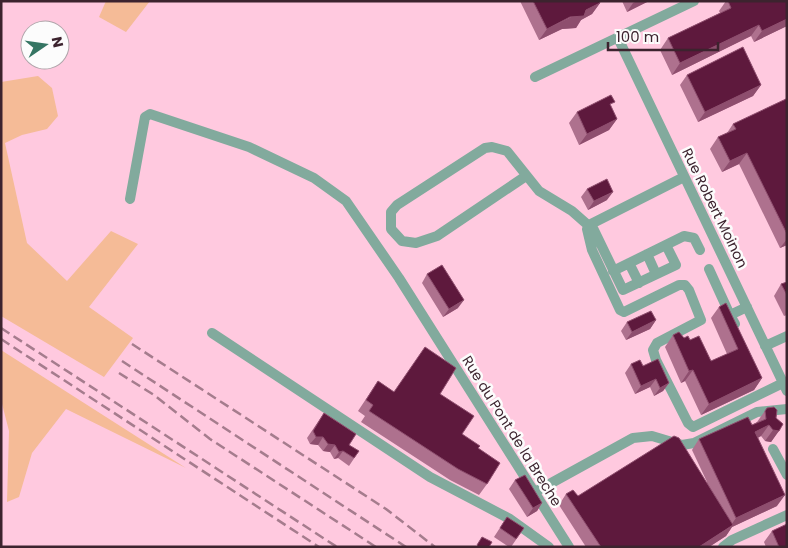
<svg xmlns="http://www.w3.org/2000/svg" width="788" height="548" viewBox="0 0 788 548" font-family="Poppins,sans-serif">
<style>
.green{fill:#f5bb97}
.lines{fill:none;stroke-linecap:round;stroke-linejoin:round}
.minor{stroke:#82aa9d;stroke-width:10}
.rail{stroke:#a57c8d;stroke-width:2.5;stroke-dasharray:10 5;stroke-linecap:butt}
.wall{fill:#ae718e}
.shaded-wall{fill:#8e4e6e}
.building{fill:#5e193d;stroke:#8e4e6e}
.labels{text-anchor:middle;stroke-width:5;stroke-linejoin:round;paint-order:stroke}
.street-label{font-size:14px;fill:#3c232e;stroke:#fcfcfc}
</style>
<rect width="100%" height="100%" fill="#ffc9df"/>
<path class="green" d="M106,1H150L126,32L99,17Z
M38,76L52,88L58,116L47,129L22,135L5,143L27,243L67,281L111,231L138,244L89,307L133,338L104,377L1,316V82Z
M1,350L186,468L66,409L32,453L19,497L7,502L9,431L1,400Z"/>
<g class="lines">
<path class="minor" d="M618,38L787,391
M535,77L694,1
M526,176L437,236L416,243L402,241L391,229V212L397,205L485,148L492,147L507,151L539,191L572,211L589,226
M684,177L591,224L587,229L592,250L620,310L624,312L679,285H685L689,290L701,320L657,343L653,350L656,360L688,423L693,427L783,383
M130,199L145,117L150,114L249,147L314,178L346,201L399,278L569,547
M591,224L623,290L676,265L666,245
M647,254L656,274
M629,263L639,283
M709,269L730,315
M613,271L684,236L694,238L700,250
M735,324L730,315L747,307
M212,333L430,477L510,519L549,547
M765,346L787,336
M773,449L787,475
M535,492L633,438L652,436L682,445L694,443L757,412L787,409
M723,547L732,540L787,515"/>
<path class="rail" d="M1,328L337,547
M1,339L319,547
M132,344L386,509L435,547
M122,361L406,547
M119,373L154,395L210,439L376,547"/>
</g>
<path class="wall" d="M520,1H599L600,3L592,14L581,20L576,28L562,29L539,40Z
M622,1H649L627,12Z
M726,1H787V26L754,42L751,36L672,75L660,50L668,38L720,13L719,11Z
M687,75L761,85L753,96L698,122L680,85Z
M787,100V245L780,248L739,164L722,172L710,149L718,137L727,133L733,124Z
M611,107L617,119L609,130L579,145L569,123L577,112Z
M587,189L607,200L588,210L581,197Z
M427,274L458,308L443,317L422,283Z
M787,282V315L784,316L774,296L781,284Z
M719,307L762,378L754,390L701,415L685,381L681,383L665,347L673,335L690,340L711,361L727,354L711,318Z
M656,320L650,329L626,340L621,331L627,322Z
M631,364L643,366L669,383L663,391L654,396L650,387L635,394L625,373Z
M378,381L394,392L440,394L462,434L478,448L487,484L479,495L450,480L361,422L365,416L358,411Z
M767,408L776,418L783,424L771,442L765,441L761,436L758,438L777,506L732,527L726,536L709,547H586L559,505L566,494L578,496L707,482L692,450L699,439L752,425L757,422Z
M324,413L349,445L359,451L349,466L338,458L334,459L330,452L323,451L318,445L310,444L307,438Z
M515,480L542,503L537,511L527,517L509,489Z
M507,517L524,528L511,547H509L494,537Z
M772,531L787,547H766L764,542Z"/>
<path class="shaded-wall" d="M637,1H649L627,12L633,3Z
M600,3L592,14L581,20L576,28L562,29L539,40L547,29Z
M787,19V26L754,42L762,31Z
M759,25L751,36L672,75L680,63Z
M761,85L753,96L698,122L705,112Z
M617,119L609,130L579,145L587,134Z
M747,153L739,164L722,172L730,161Z
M613,192L607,200L588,210L594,201Z
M787,239V245L780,248Z
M464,300L458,308L443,317L449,309Z
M656,320L650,329L626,340L632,332Z
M693,370L685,381L681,383L689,371Z
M762,378L754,390L701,415L709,404Z
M656,379L650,387L635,394L641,386Z
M669,383L663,391L654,396L660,388Z
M769,425L761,436L747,443L755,432Z
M773,430L779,431L771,442L765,441Z
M316,437H323L318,445L310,444Z
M328,444L335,445L330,452L323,451Z
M343,451L338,458L334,459L339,452Z
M785,495L777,506L732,527L726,536L709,547H699L729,528L736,518Z
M542,503L537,511L527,517L533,508Z"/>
<path class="building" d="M533,1H599L600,3L586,10L584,16L570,17L547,29Z
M728,1H787V19L762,31L759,25L680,63L668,38L731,8Z
M743,47L761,85L705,112L687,75Z
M611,95L615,102L610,104L617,119L587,134L577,112Z
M786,99L787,100V234L747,153L730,161L718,137L736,129L733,124Z
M607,179L613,192L594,201L587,189Z
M442,265L464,300L449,309L427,274Z
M787,282V295L781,284Z
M726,303L762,378L709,404L693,370L689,371L673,335L679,332L684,338L688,336L690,340L699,336L711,361L738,349L719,307Z
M651,311L656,320L632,332L627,322Z
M425,347L456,368L440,394L474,416L462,434L480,446L478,448L500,463L487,484L458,469L369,411L373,405L366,400L378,381L394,392Z
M658,359L669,383L660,388L656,379L641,386L631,364L640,360L643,366Z
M774,407L777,410L776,418L783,424L779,431L773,430L769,425L755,432L785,495L736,518L699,439L748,417L752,425L766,419L765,411L767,408Z
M324,413L356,434L349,445L359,451L354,458L343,451L339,452L335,445L328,444L323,437H316L313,431Z
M674,436L679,438L733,525L699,547H601L566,494L573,490L578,496Z
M525,475L542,503L533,508L515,480Z
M507,517L524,528L516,539L500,528Z
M787,524V547H779L772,531Z
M482,537L492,542L489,547H479L477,545Z"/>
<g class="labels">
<g class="street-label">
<text transform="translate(715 208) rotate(64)" y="5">Rue Robert Moinon</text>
<text transform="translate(512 431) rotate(58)" y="5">Rue du Pont de la Breche</text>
</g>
</g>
<rect width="788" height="548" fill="none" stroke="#3c232e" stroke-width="5"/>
<g transform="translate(45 45) rotate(77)"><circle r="24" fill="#fcfcfc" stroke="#afa5aa"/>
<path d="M0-4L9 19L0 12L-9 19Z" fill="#357563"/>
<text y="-8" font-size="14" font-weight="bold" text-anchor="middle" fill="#3c232e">N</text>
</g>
<path d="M608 42v8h110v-8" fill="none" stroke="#3c232e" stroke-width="2.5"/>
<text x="616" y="42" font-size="15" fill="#3c232e" stroke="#fcfcfc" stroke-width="4" paint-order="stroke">100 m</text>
</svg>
